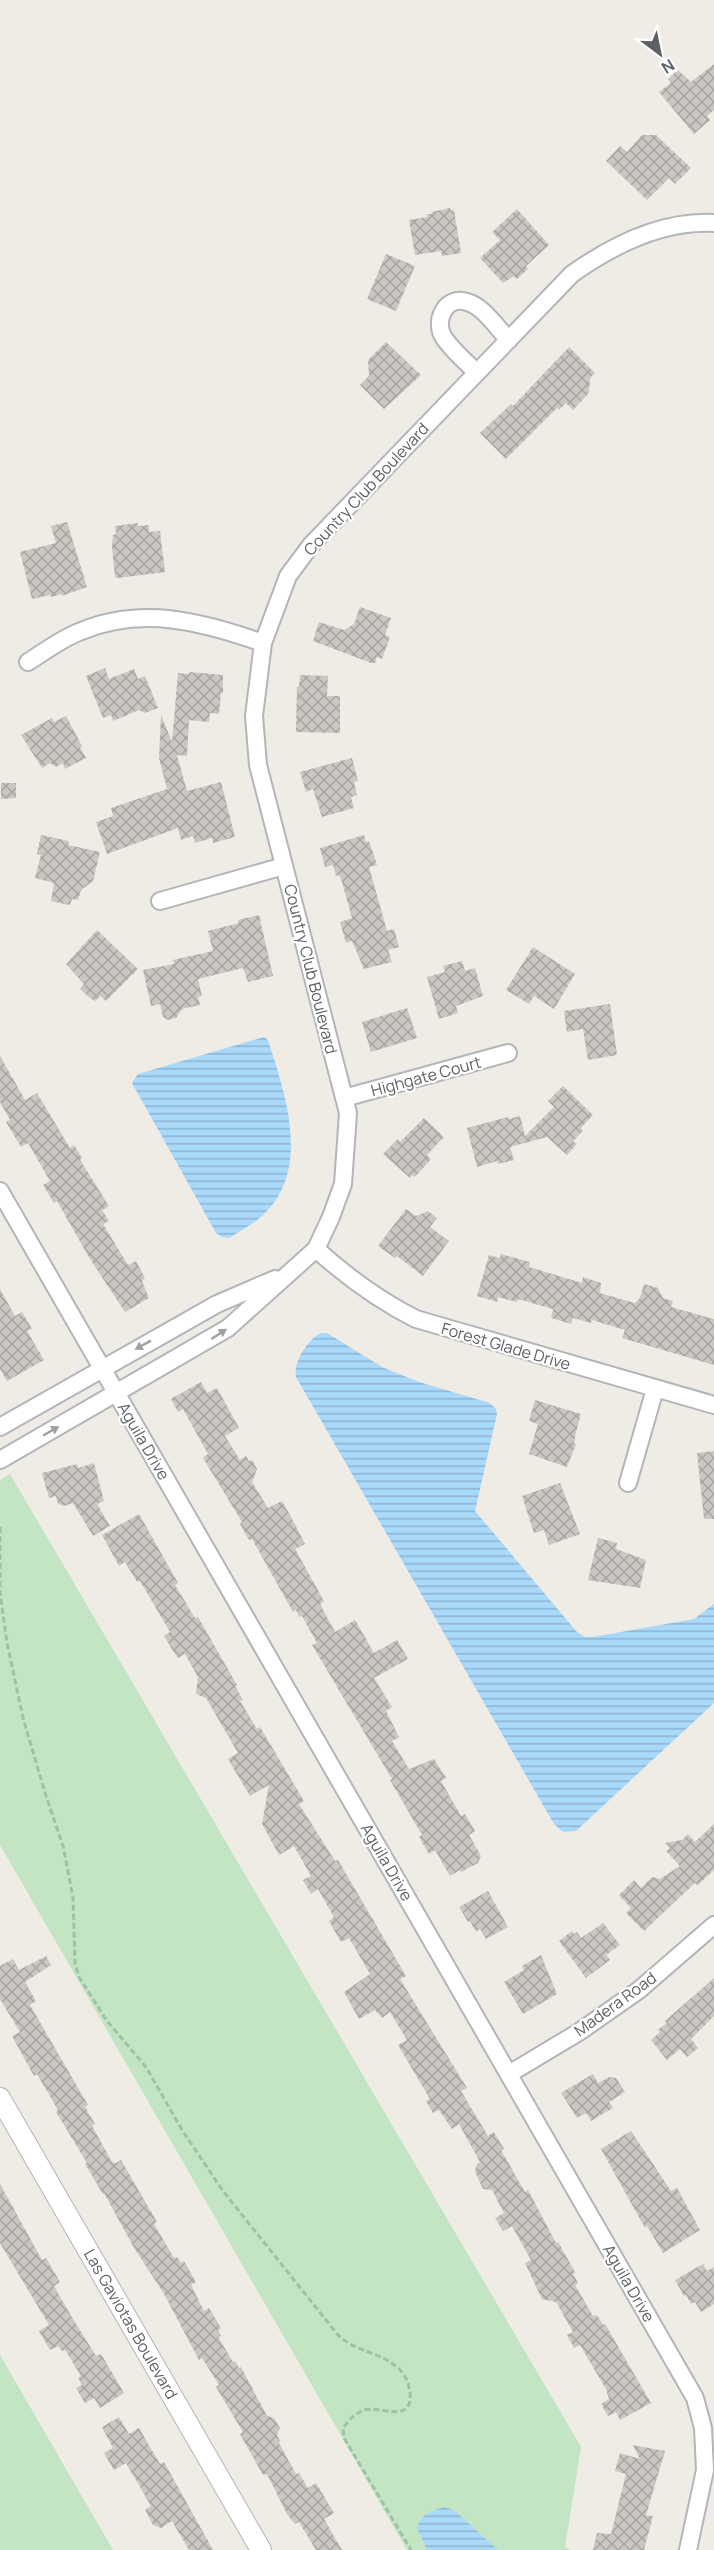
<svg xmlns="http://www.w3.org/2000/svg" width="714" height="2550" viewBox="0 0 714 2550" font-family="Manrope,sans-serif">
<style>
.grass{fill:#c4e5c3}
.water{fill:url(#water-rules)}
.building{fill:url(#building-cross-hatch)}
.lines{fill:none;stroke-linecap:round;stroke-linejoin:round}
.minor-casing{stroke:#b2b5b9;stroke-width:20}
.tertiary-casing{stroke:#b2b5b9;stroke-width:22}
.path{stroke:#9bc3a6;stroke-width:3;stroke-dasharray:6 3;stroke-linecap:butt}
.minor{stroke:#fff;stroke-width:16}
.tertiary{stroke:#fff;stroke-width:20}
.oneway{fill:#9ea0a3}
.labels{text-anchor:middle;stroke-width:4.5;stroke-linejoin:round;paint-order:stroke}
.street-label{font-size:16px;fill:#5d6165;stroke:#fff}
</style>
<defs>
<pattern id="water-rules" width="6" height="5" patternUnits="userSpaceOnUse" patternTransform="scale(1.5)"><rect width="6" height="5" fill="#a9d9fa"/><path d="M0 2.5h6" fill="none" stroke="#8db3ce"/></pattern>
<pattern id="building-cross-hatch" width="8" height="8" patternUnits="userSpaceOnUse" patternTransform="scale(1.5)"><rect width="8" height="8" fill="#cac7c2"/><path d="M0 0l8 8M0 8l8-8" fill="none" stroke="#a7a5a1"/></pattern>
</defs>
<rect width="100%" height="100%" fill="#eeece5"/>
<path class="grass" d="M10,1474L581,2447L565,2547L572,2550H407L0,1845V1480Z
M0,2355L113,2550H0Z"/>
<path class="water" d="M264,1037L268,1040C285,1093 312,1170 263,1215C253,1224 240,1231 229,1238L222,1237L216,1233L132,1083L138,1074Z
M321,1333H327L382,1367L419,1382L490,1403L496,1409L497,1414L475,1511L577,1632L585,1637H593L694,1619L714,1604V1703L576,1831L563,1832L554,1824L296,1377C293,1362 308,1339 321,1333Z
M445,2507L455,2511L498,2550H427L417,2528C421,2514 431,2511 445,2507Z"/>
<path class="building" d="M714,64V110L707,116L710,120L694,134L659,92L671,83L668,79L678,70L691,82Z
M642,135H656L691,168L675,184L669,178L647,200L606,161L620,146L627,152Z
M450,208L451,211L454,210L461,253L442,256L441,251L415,255L409,220L427,217V214H432L431,212Z
M517,209L549,245L526,266L528,269L517,279L514,276L503,283L480,258L500,240L492,232Z
M386,254L415,266L396,311L367,299Z
M386,342L421,375L384,409L360,385L369,376L368,360Z
M569,347L595,373L590,378L589,393L573,410L566,403L559,410L557,408L506,459L480,433L511,404L513,406Z
M67,522L87,587L62,596V594L51,597L50,595L32,599L20,552L56,543L51,526Z
M138,523V526L149,525V532L160,531L165,572L118,578L115,577L112,547L113,535L116,534L115,526Z
M360,607L391,618L385,635L390,637L382,659L377,657L375,663H371L313,641L319,622L344,630L354,624Z
M105,668L109,679L134,669L138,679L145,676L158,708L145,713L139,710L113,721L111,715L103,718L86,676Z
M189,672L223,675V693H221L219,714L210,713L209,722L189,720L187,756L177,755L187,791L221,782L235,837L213,843L212,838L195,843L193,836L181,840L178,828L107,854L96,822L113,816L111,808L167,789L159,758L161,715L172,742L178,673L189,674Z
M300,675L328,676L327,696H340V733L296,732L297,687H299Z
M66,716L82,746L80,747L86,758L65,769L63,763L56,767L50,763L42,768L21,735L52,718L54,722Z
M352,758L358,781L354,782L357,795L351,797L354,808L322,817L313,789L306,792L300,772Z
M1,783H16V798L1,799Z
M41,835L69,841L68,845L100,852L93,881L81,890L78,900L72,899L70,905L51,901L54,883L35,878L41,855L37,854Z
M364,835L366,842L369,841L377,865L369,867L387,931L394,929L399,947L388,950L392,962L364,969L352,941L346,943L340,922L352,918L342,882L339,875L336,876L333,865L325,867L320,848Z
M259,915L273,976L248,982L243,968L198,979L202,996L198,997L200,1005L182,1009L176,1018L168,1020L163,1017L160,1004L151,1006L143,970L174,964L173,960L213,951L208,931L239,923L238,920Z
M97,930L138,969L106,1001L100,996L96,1001L91,999L80,989L84,984L66,964Z
M533,947L575,974L554,1009L534,996L529,1004L506,990Z
M462,961L465,971L475,968L483,996L456,1006L458,1013L439,1019L427,977L445,972L443,966Z
M610,1004L617,1055L588,1060L583,1029L567,1032L564,1011Z
M407,1008L417,1038L371,1052L362,1022Z
M0,1056L25,1100L37,1093L70,1148L74,1145L82,1158L80,1160L109,1206L102,1210L109,1221L103,1224L128,1265L136,1261L145,1278L142,1281L149,1298L125,1312L90,1259L57,1201L54,1203L43,1185L50,1181L28,1143L21,1147L6,1122L10,1120L0,1102Z
M563,1086L593,1115L581,1128L583,1131L573,1141L577,1144L567,1155L547,1137L510,1147L514,1160L498,1164L497,1161L477,1167L467,1128L508,1117L509,1119L520,1116L525,1136L554,1107L548,1101Z
M424,1118L444,1137L427,1155L431,1159L415,1177L412,1175L410,1178L383,1154L398,1139L400,1142Z
M406,1209L416,1216L428,1211L437,1218L430,1227L449,1241L423,1276L397,1256L395,1258L378,1246Z
M501,1254L530,1262L529,1267L582,1283L583,1277L601,1283L600,1293L635,1303L640,1298L644,1284L658,1288L663,1298L673,1301L671,1307L714,1319V1365L622,1338L625,1330L592,1320L591,1323L573,1318L571,1324L551,1318L553,1309L518,1299L517,1302L498,1297L497,1302L477,1296L489,1255L500,1258Z
M0,1289L15,1316L22,1312L32,1329L27,1331L44,1360L7,1381L0,1369Z
M201,1382L207,1393L217,1388L239,1428L225,1436L240,1460L246,1456L249,1461L252,1460L257,1469L252,1482L268,1508L282,1501L290,1515L305,1544L295,1549L324,1601L320,1604L335,1632L355,1620L374,1653L397,1640L408,1659L374,1678L392,1707L386,1711L399,1737L392,1741L409,1769L434,1759L446,1778L441,1781L461,1816L465,1814L475,1831L469,1835L481,1856L478,1863L461,1872L460,1870L450,1876L435,1850L429,1854L419,1837L422,1835L390,1780L392,1779L312,1645L317,1643L302,1616L299,1617L296,1610L293,1612L252,1539L249,1540L240,1524L242,1522L203,1458L208,1454L183,1409L178,1412L171,1399Z
M535,1400L581,1414L576,1432L574,1443L576,1444L567,1467L529,1454L538,1424L529,1421Z
M714,1451V1519H704L697,1453Z
M94,1463L104,1501L97,1504L110,1526L93,1536L73,1503L64,1506L58,1504L56,1496L49,1498L42,1473L77,1464L78,1468Z
M560,1483L580,1534L549,1545L544,1530L534,1533L522,1496Z
M139,1514L178,1583L175,1585L195,1618L198,1617L237,1685L235,1686L243,1700L240,1701L257,1729L260,1727L304,1801L299,1804L335,1861L338,1860L406,1976L400,1979L467,2088L461,2091L488,2136L494,2132L504,2149L501,2150L525,2192L528,2190L556,2243L558,2242L575,2272L573,2274L578,2283L575,2285L593,2316L597,2315L603,2325L605,2324L651,2403L620,2420L616,2412L608,2416L601,2404L609,2399L606,2389L580,2345L574,2348L567,2335L573,2332L556,2302L542,2299L525,2263L531,2260L512,2226L503,2231L495,2218L504,2213L492,2190L483,2189L477,2176L475,2171L477,2164L480,2162L459,2124L452,2129L439,2110L433,2113L426,2101L430,2099L398,2045L407,2040L390,2012L382,2018L375,2010L359,2019L344,1992L370,1974L349,1938L341,1942L329,1921L334,1917L318,1889L311,1894L303,1880L311,1876L294,1846L279,1855L262,1824L269,1785L250,1796L228,1759L238,1753L206,1698L196,1694L198,1677L185,1654L178,1658L173,1651L164,1636L170,1632L140,1581L137,1582L125,1562L119,1566L102,1535Z
M598,1538L617,1543L616,1549L646,1560L640,1588L588,1580Z
M714,1824V1870L698,1885L695,1883L644,1931L626,1913L631,1908L619,1895L634,1880L641,1888L652,1877L660,1879L680,1866L666,1851L670,1848L665,1843L682,1840L688,1834L695,1842Z
M488,1891L508,1927L486,1939L480,1929L476,1932L470,1921L468,1922L459,1907Z
M603,1923L620,1945L606,1955L610,1960L586,1978L559,1941L572,1931L574,1934L577,1932L581,1938Z
M541,1955L557,1994L523,2014L504,1982L524,1970L522,1966Z
M46,1956L51,1965L25,1982L36,2001L30,2005L88,2105L85,2107L95,2124L92,2126L112,2162L116,2163L121,2160L157,2222L154,2224L174,2258L177,2257L181,2263L184,2261L196,2282L191,2285L204,2311L209,2308L221,2328L218,2330L221,2336L218,2337L233,2362L235,2361L239,2368L241,2367L267,2416L274,2418L280,2428L277,2435L280,2441L279,2443L296,2474L299,2473L308,2488L316,2483L334,2513L324,2519L342,2550H316L299,2522L295,2524L287,2514L267,2474L263,2475L240,2434L243,2432L216,2387L219,2385L202,2358L199,2360L164,2294L133,2246L104,2193L103,2194L85,2164L87,2163L56,2112L58,2110L37,2074L34,2076L12,2036L20,2032L0,1999V1966L13,1959L19,1970Z
M714,1978V2016L691,2039L698,2048L687,2057L680,2049L667,2060L651,2040L660,2032L658,2030L667,2023L665,2021Z
M593,2074L598,2083L609,2077L616,2078L625,2092L609,2102L613,2108L591,2121L586,2113L577,2118L561,2093Z
M631,2131L671,2191L677,2188L700,2230L663,2253L647,2226L645,2228L601,2149Z
M0,2184L42,2260L46,2258L60,2282L54,2286L70,2314L96,2356L101,2354L124,2393L100,2408L94,2398L85,2403L76,2388L82,2385L78,2378L81,2376L65,2350L62,2351L58,2346L50,2350L39,2331L49,2325L0,2243Z
M703,2264L707,2271L714,2267V2304L701,2312L695,2302L691,2304L686,2295L684,2296L675,2280Z
M119,2417L129,2434L139,2428L160,2464L164,2462L213,2550H189L172,2521L161,2528L153,2525L145,2510L151,2506L126,2463L114,2470L104,2453L113,2448L102,2427Z
M633,2445L665,2451L646,2515L653,2516L644,2550H593L597,2533L611,2534L626,2474L615,2471L620,2453L640,2459Z"/>
<g class="lines">
<g class="minor-casing">
<path id="minor" d="M477,373C466,362 453,351 444,338C433,322 445,295 467,302C483,306 497,328 509,340
M28,662C44,652 61,639 79,632C142,605 203,622 263,643
M160,901L284,866
M344,1098L508,1053
M0,1191L695,2398L703,2428L705,2470L688,2550
M316,1249C347,1277 378,1300 416,1319L714,1405
M0,1427L217,1304L275,1279
M0,1460L228,1328L316,1249L331,1217L343,1184L348,1113L258,765L254,716L263,643L288,576L311,545L572,274C613,245 662,220 714,223
M628,1483L655,1389
M509,2074L579,2032L639,1990L714,1925"/>
</g>
<g class="tertiary-casing">
<path id="tertiary" d="M0,2098L261,2550"/>
</g>
<path class="path" d="M0,1527V1592L7,1643L23,1718L46,1796L63,1846L73,1897L75,1964L79,1977L107,2021L146,2067L182,2130L223,2191L338,2335C357,2353 379,2351 398,2368C405,2374 409,2383 410,2393C413,2425 379,2405 364,2410C354,2414 349,2420 343,2428L344,2438L411,2550"/>
<use href="#minor" class="minor"/>
<use href="#tertiary" class="tertiary"/>
</g>
<defs><path id="oneway-solid" d="M-6-.8H1V-3.2L6.5 0L1 3.2V.8H-6Z" transform="scale(1.5)"/></defs>
<g class="oneway">
<use href="#oneway-solid" transform="translate(219 1334) rotate(-33)"/>
<use href="#oneway-solid" transform="translate(143 1345) rotate(151)"/>
<use href="#oneway-solid" transform="translate(51 1431) rotate(-30)"/>
</g>
<g class="labels">
<g class="street-label">
<text transform="translate(366 489) rotate(-47)" y="6">Country Club Boulevard</text>
<text transform="translate(311 969) rotate(76)" y="6">Country Club Boulevard</text>
<text transform="translate(426 1076) rotate(-15)" y="6">Highgate Court</text>
<text transform="translate(506 1346) rotate(16)" y="6">Forest Glade Drive</text>
<text transform="translate(144 1441) rotate(60)" y="6">Aguila Drive</text>
<text transform="translate(387 1862) rotate(60)" y="6">Aguila Drive</text>
<text transform="translate(615 2004) rotate(-36)" y="6">Madera Road</text>
<text transform="translate(629 2283) rotate(60)" y="6">Aguila Drive</text>
<text transform="translate(131 2324) rotate(60)" y="6">Las Gaviotas Boulevard</text>
</g>
</g>
<g transform="translate(660 54) rotate(148)" stroke="#ffffff" stroke-width="4.5" paint-order="stroke">
<path d="M0-4.5L10 22L0 15L-10 22Z" fill="#5d6165"/>
<text y="-9" font-size="16" font-weight="bold" text-anchor="middle" fill="#5d6165">N</text>
</g>
</svg>
